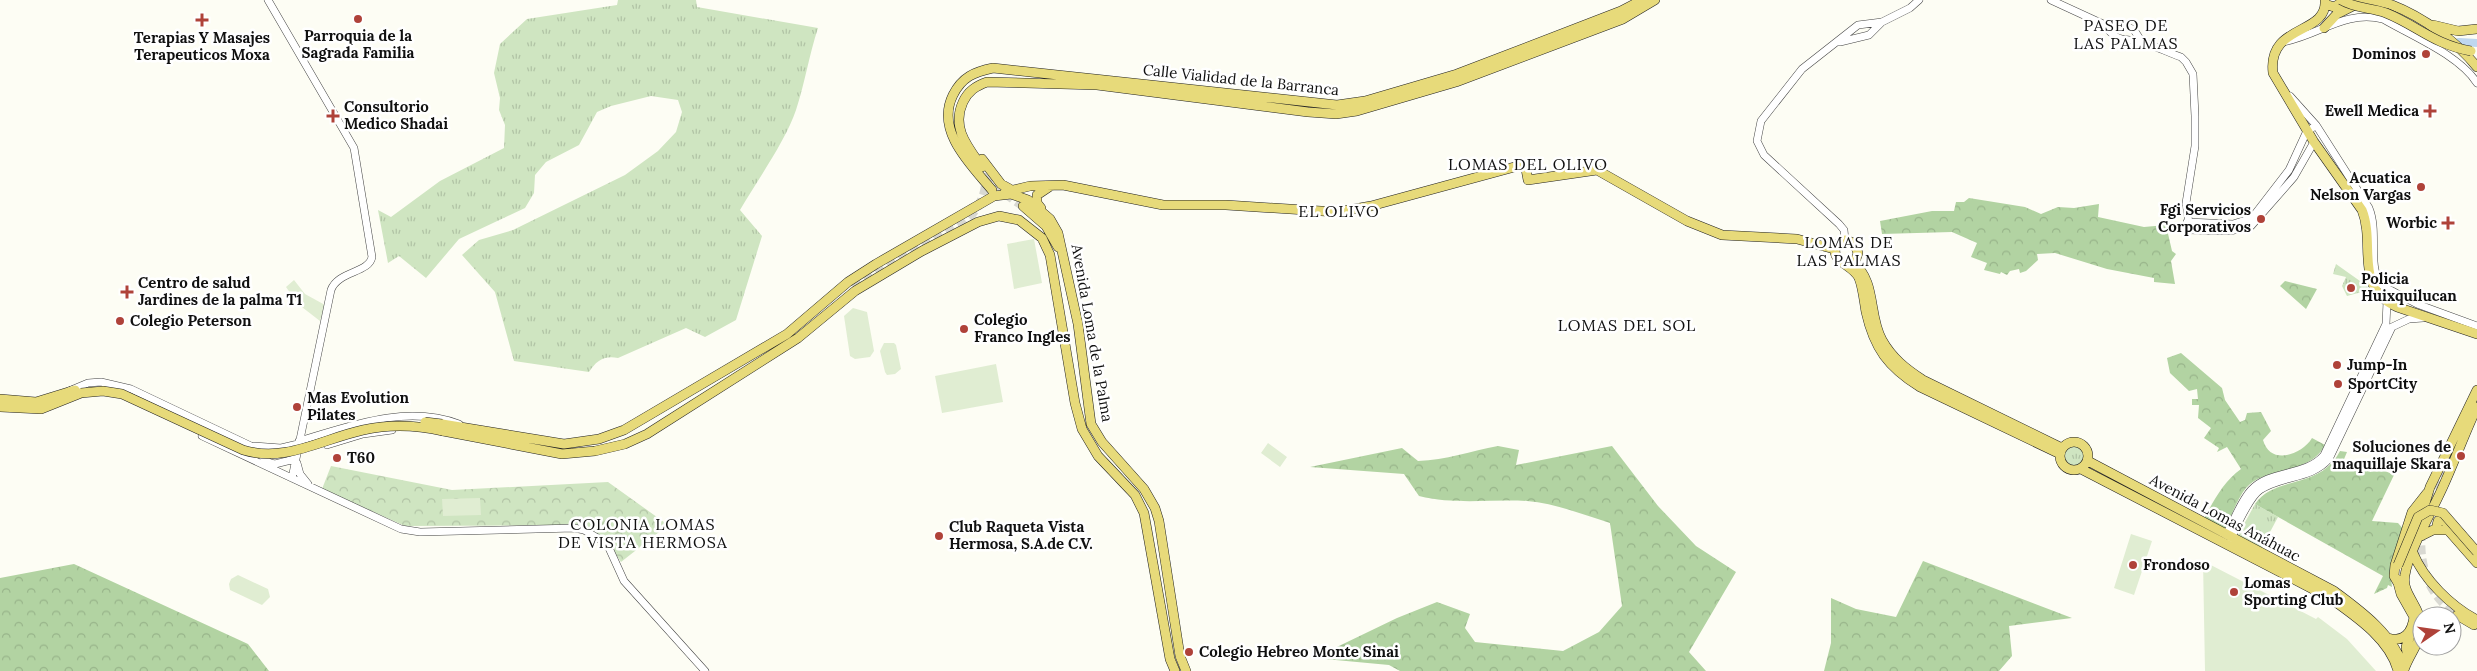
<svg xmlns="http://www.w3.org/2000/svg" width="2477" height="671" viewBox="0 0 2477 671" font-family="Lora,serif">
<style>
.grass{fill:url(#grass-tufts)}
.forest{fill:url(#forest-crowns)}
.park{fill:url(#park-crowns)}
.pitch{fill:#e0edd2}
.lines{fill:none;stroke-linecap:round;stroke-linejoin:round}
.river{stroke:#bfd7ef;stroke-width:8}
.major-tunnel{stroke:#d9d9d2;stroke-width:9;stroke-dasharray:9 4.5;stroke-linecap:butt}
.minor-casing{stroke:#434343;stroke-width:8}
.major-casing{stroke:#212121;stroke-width:10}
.minor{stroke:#fff;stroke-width:7}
.major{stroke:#e7da7a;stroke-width:9}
.major-bridge-casing{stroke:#212121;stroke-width:10;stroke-linecap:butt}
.major-bridge{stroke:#e7da7a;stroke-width:9}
.poi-dot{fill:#af4239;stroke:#fff;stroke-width:2}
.labels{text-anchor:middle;stroke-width:5;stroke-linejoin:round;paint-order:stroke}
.poi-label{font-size:15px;font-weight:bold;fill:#101010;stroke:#fff;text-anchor:start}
.street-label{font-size:15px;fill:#101010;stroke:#fff}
.neighbourhood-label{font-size:16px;letter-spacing:1px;fill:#101010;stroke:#fff}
</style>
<defs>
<pattern id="grass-tufts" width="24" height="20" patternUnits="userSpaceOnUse" patternTransform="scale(1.25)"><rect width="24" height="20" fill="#cfe5c1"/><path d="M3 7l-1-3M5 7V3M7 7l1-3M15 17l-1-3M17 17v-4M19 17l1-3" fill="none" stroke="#b1c3a5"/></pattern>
<pattern id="forest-crowns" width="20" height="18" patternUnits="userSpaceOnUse" patternTransform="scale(1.25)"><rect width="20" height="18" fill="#b2d3a2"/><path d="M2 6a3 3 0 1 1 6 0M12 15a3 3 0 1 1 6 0" fill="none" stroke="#98b48a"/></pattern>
<pattern id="park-crowns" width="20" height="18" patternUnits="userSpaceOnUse" patternTransform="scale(1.25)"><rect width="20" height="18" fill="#cfe5c1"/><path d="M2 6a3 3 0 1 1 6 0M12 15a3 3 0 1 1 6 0" fill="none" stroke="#b1c3a5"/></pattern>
</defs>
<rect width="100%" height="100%" fill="#fdfdf4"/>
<path class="grass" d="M618,0H696L697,7L818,28C809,55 805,83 796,110C786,140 757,181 740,210L762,236L736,320L705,337L686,328L618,358C604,355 596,361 589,372L514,361L495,292L462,255L479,240L513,230L625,175L658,151L676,132L682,112L678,100L651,96L611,106L597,112L579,145L546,162L535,175L534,193L525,208L459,239L426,278L399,256L388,263L378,210L391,217L440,181L504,148L505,125L499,110L500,98L494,73L500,44L527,19L617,5Z
M2336,264L2367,286L2369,290L2347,296L2342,286L2346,277L2333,274Z
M2063 456a11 11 0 1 1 22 0a11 11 0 1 1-22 0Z
M2255,504L2278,517L2261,549L2237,537Z"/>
<path class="forest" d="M1969,198L2025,207L2041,214L2058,207L2074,208L2099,204L2098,217L2144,227L2166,225L2172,251L2176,254L2171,261L2175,284L2154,282V278L2107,269L2055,253L2037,254L2038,260L2026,271L2020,273L2019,269L2010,271L2007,275L2001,272L2000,274L1984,270L1987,263L1971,257L1977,243L1952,232L1882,234L1880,221L1932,211H1954L1956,202H1964Z
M2285,281L2317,289L2306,309L2280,286Z
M2181,353L2222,388L2225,400L2240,422L2245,420L2247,413L2261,412L2271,431L2263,440C2270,466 2302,455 2312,438L2325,445C2309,476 2264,466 2246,488C2237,499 2231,517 2225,530L2204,519C2214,500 2224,481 2241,469L2227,447L2217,452L2219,448L2204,438L2211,428L2198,418L2199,405H2192V399H2198L2197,389L2189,391L2170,373L2167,358Z
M1498,446L1519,450L1516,465L1612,446L1658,506L1696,546L1736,572L1689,652L1706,671H1400L1389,665L1314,658L1397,618L1437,602L1470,614L1465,628L1475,642L1563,651L1599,632L1622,606L1610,523C1584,515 1555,503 1527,501C1491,499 1455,505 1419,496L1404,474L1310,467L1402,448L1418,461C1446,460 1471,451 1498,446Z
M2340,451L2347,452L2342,464L2355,470L2358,466L2371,472L2375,463L2380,465L2383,470L2394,475L2372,521L2398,523L2405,531L2391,578L2392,587L2388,585L2387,588L2374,594L2383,576L2255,504C2275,475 2320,490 2340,451Z
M1923,561L2072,618L2009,626L2012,656L1999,671H1824L1831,643V598L1856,609L1896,617Z
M74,564L248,644L269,671H0V578Z"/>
<path class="park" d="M331,466L452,490L608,482L668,525L621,562C610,544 600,533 580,525L405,526L322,489Z"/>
<path class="pitch" d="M1034,239L1042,283L1014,289L1007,244Z
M294,280L305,294L325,305L320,321L298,304L286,287Z
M853,308L867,312L874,351L870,357L855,359L850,356L844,316Z
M884,343H894L896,345L901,369L895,374L887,375L885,372L880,351Z
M996,364L1003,402L942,413L935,376Z
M1268,443L1287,457L1280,467L1261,453Z
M480,498L481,515L443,516L442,499Z
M2131,534L2152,541L2134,595L2114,588Z
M2203,561L2316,619L2318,617L2347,639L2376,671H2205Z
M238,575L268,589L270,597L262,605L230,590L229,584L231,579Z"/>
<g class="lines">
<path class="river" d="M2459,42L2477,43"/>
<path class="major-tunnel" d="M986,175L998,189L1023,206
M854,288L874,272L965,221C981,207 991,188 982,167
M2429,501L2443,469
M2421,532C2419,567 2428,594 2457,615
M2408,650L2415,637V622"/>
<g class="minor-casing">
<path id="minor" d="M268,0L354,148L372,257C369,273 338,271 331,290L292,478
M2051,0L2103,24L2128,27L2134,30L2142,42
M2103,24C2121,46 2122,36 2144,43C2156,46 2169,53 2181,57L2186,62L2193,74L2195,116V146L2186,203L2190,230L2230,231L2251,226L2294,177L2314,142
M1840,42L1869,35L1882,22L1910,8L1919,0
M2283,42C2320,35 2344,10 2383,19C2412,36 2459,55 2477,83
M2290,96L2316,125L2369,208C2379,232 2367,264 2381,285L2417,304L2477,326
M2187,222L2233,224L2252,218L2289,170L2306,133L2316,125
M1845,240L1844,230L1839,224L1764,155L1757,141L1761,121L1802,69L1858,25L1882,22
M69,391L88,383L101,382L131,389L251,446L274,467
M202,436L401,529L420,532L574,528L584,530L601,540L609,548L624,581L705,671
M299,441C350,426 406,404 459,424
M327,445L363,434L392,430
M254,446L281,448L298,444
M268,462L275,464L295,459
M297,463L300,474L308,484
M2226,535C2234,521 2240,502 2251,490C2270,469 2305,477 2324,455L2386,324L2387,302
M2231,540C2235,528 2250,497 2260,490C2282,475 2311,480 2329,459L2392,327L2409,319L2423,318"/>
</g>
<g class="major-casing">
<path id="major" d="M2325,0C2328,36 2267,23 2273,73L2314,142L2362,210C2376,245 2353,287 2397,307L2477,334
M2356,0C2368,3 2380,1 2392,5C2423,17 2456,41 2477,67
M2325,4L2334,7L2346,0
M2433,25L2458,31L2477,29
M2324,28L2337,14L2357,4
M982,159L1001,184L1010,189
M982,167C968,147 951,128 963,102C968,91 976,86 987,82L1097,85L1308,112L1336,114L1357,111L1456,82L1623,19L1655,0
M992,190C971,165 935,131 953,95C962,77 974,72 993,68L1337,105L1365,101L1457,74L1621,11L1642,0
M1005,192L1030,186L1063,185L1163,205H1226L1337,212L1371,206L1525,164L1528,180L1597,170L1687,221L1722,235L1797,239L1834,249
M1023,206L1046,226L1058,247
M1041,208L1037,203V195L1049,187
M1853,262C1877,282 1868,315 1882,340C1892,358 1906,369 1923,380L2062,448
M1847,265L1856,259L1858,253L1854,243L1845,240L1837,244C1828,262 1853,264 1859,278C1863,288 1864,301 1866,312C1874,348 1888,367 1920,387L2060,454
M0,399L36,402L75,390
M0,407L41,409L81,393
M442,424L564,444L599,439L624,430L787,334L848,282L876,264L994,196L1011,194L1028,200L1050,219L1058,233L1078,324L1091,424L1102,442L1144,489L1155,508L1159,521L1180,656L1186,671
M443,431L562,454L595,451L625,444L647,434L798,338L855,291L922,251L978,222L999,216L1019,220L1042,238L1050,255L1075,403L1082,429L1098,456L1135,495L1144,513L1170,659L1175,671
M2060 456a14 14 0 1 1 28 0a14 14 0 1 1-28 0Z
M2088,461L2334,591C2360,610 2397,637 2404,671
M2081,469L2330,598C2355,616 2390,639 2398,671
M2420,519L2430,487L2477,390
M2436,529L2438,521L2441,518L2450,526
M2421,536L2433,530H2448L2477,563
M2413,553C2424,580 2451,606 2477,620
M2397,579L2401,594L2414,617
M2398,583L2394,576L2395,565L2412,512L2427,493
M2457,615L2474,625
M2388,638C2404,643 2412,632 2414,617
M2408,658L2406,647L2412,630
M2404,670C2409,654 2422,642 2421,624C2420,606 2401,593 2405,575C2408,553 2431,513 2441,491C2454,463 2464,435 2477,407"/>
</g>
<use href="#minor" class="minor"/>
<use href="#major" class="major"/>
<g class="major-bridge-casing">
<path id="major-bridge" d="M2341,0C2356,9 2370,7 2386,13C2418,26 2433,44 2471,51
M81,393L103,391L122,394L243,450C285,463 322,439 363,430C390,424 416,425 443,431
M425,422L442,424
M2398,565L2418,517L2430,510L2443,513L2477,552"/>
</g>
<use href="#major-bridge" class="major-bridge"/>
</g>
<g class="poi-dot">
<circle cx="358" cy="19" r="5"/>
<path d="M199.5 12.5h5v5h5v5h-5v5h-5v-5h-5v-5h5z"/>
<circle cx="2426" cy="54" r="5"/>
<path d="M2427.5 103.5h5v5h5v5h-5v5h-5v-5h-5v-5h5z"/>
<path d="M330.5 108.5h5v5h5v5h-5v5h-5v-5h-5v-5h5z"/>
<circle cx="2421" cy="187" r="5"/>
<circle cx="2261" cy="219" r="5"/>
<path d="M2445.5 215.5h5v5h5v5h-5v5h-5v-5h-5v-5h5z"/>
<circle cx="2351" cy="288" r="5"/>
<path d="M124.5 284.5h5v5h5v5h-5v5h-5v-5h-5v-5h5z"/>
<circle cx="120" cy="321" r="5"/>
<circle cx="964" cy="329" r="5"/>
<circle cx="2337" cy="365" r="5"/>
<circle cx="2338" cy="384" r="5"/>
<circle cx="297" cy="407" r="5"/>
<circle cx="2461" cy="456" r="5"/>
<circle cx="337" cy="458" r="5"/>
<circle cx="939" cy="536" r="5"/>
<circle cx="2133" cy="565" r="5"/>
<circle cx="2234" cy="592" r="5"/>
<circle cx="1189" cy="652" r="5"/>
</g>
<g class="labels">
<g class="poi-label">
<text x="358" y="41" text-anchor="middle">Parroquia de la<tspan x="358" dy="17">Sagrada Familia</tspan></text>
<text x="202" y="43" text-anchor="middle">Terapias Y Masajes<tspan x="202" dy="17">Terapeuticos Moxa</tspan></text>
<text x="2416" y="59" text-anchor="end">Dominos</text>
<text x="344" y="112">Consultorio<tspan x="344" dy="17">Medico Shadai</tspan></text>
<text x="2419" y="116" text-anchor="end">Ewell Medica</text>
<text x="2411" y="183" text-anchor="end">Acuatica<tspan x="2411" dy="17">Nelson Vargas</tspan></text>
<text x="2251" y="215" text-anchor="end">Fgi Servicios<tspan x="2251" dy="17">Corporativos</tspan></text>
<text x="2437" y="228" text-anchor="end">Worbic</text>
<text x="2361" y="284">Policia<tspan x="2361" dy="17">Huixquilucan</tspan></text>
<text x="138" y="288">Centro de salud<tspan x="138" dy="17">Jardines de la palma T1</tspan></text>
<text x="974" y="325">Colegio<tspan x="974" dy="17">Franco Ingles</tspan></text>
<text x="130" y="326">Colegio Peterson</text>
<text x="2347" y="370">Jump-In</text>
<text x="2348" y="389">SportCity</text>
<text x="307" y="403">Mas Evolution<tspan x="307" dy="17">Pilates</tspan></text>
<text x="2451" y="452" text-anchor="end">Soluciones de<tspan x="2451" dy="17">maquillaje Skara</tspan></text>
<text x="347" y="463">T60</text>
<text x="949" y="532">Club Raqueta Vista<tspan x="949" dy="17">Hermosa, S.A.de C.V.</tspan></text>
<text x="2143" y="570">Frondoso</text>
<text x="2244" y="588">Lomas<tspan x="2244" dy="17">Sporting Club</tspan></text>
<text x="1199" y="657">Colegio Hebreo Monte Sinai</text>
</g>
<g class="street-label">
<text transform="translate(1241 80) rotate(6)" y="5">Calle Vialidad de la Barranca</text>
<text transform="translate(1092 333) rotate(80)" y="5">Avenida Loma de la Palma</text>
<text transform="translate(2225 518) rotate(28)" y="5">Avenida Lomas Anáhuac</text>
</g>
<g class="neighbourhood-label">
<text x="2126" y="31">PASEO DE<tspan x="2126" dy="18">LAS PALMAS</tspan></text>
<text x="1528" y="170">LOMAS DEL OLIVO</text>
<text x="1339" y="217">EL OLIVO</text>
<text x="1849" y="248">LOMAS DE<tspan x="1849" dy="18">LAS PALMAS</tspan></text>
<text x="1627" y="331">LOMAS DEL SOL</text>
<text x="643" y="530">COLONIA LOMAS<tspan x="643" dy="18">DE VISTA HERMOSA</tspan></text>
</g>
</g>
<g transform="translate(2437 631) rotate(77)"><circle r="24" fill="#ffffff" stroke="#9f9f9f"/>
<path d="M0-4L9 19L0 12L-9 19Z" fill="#af4239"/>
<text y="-8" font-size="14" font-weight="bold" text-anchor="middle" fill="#101010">N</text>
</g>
</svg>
